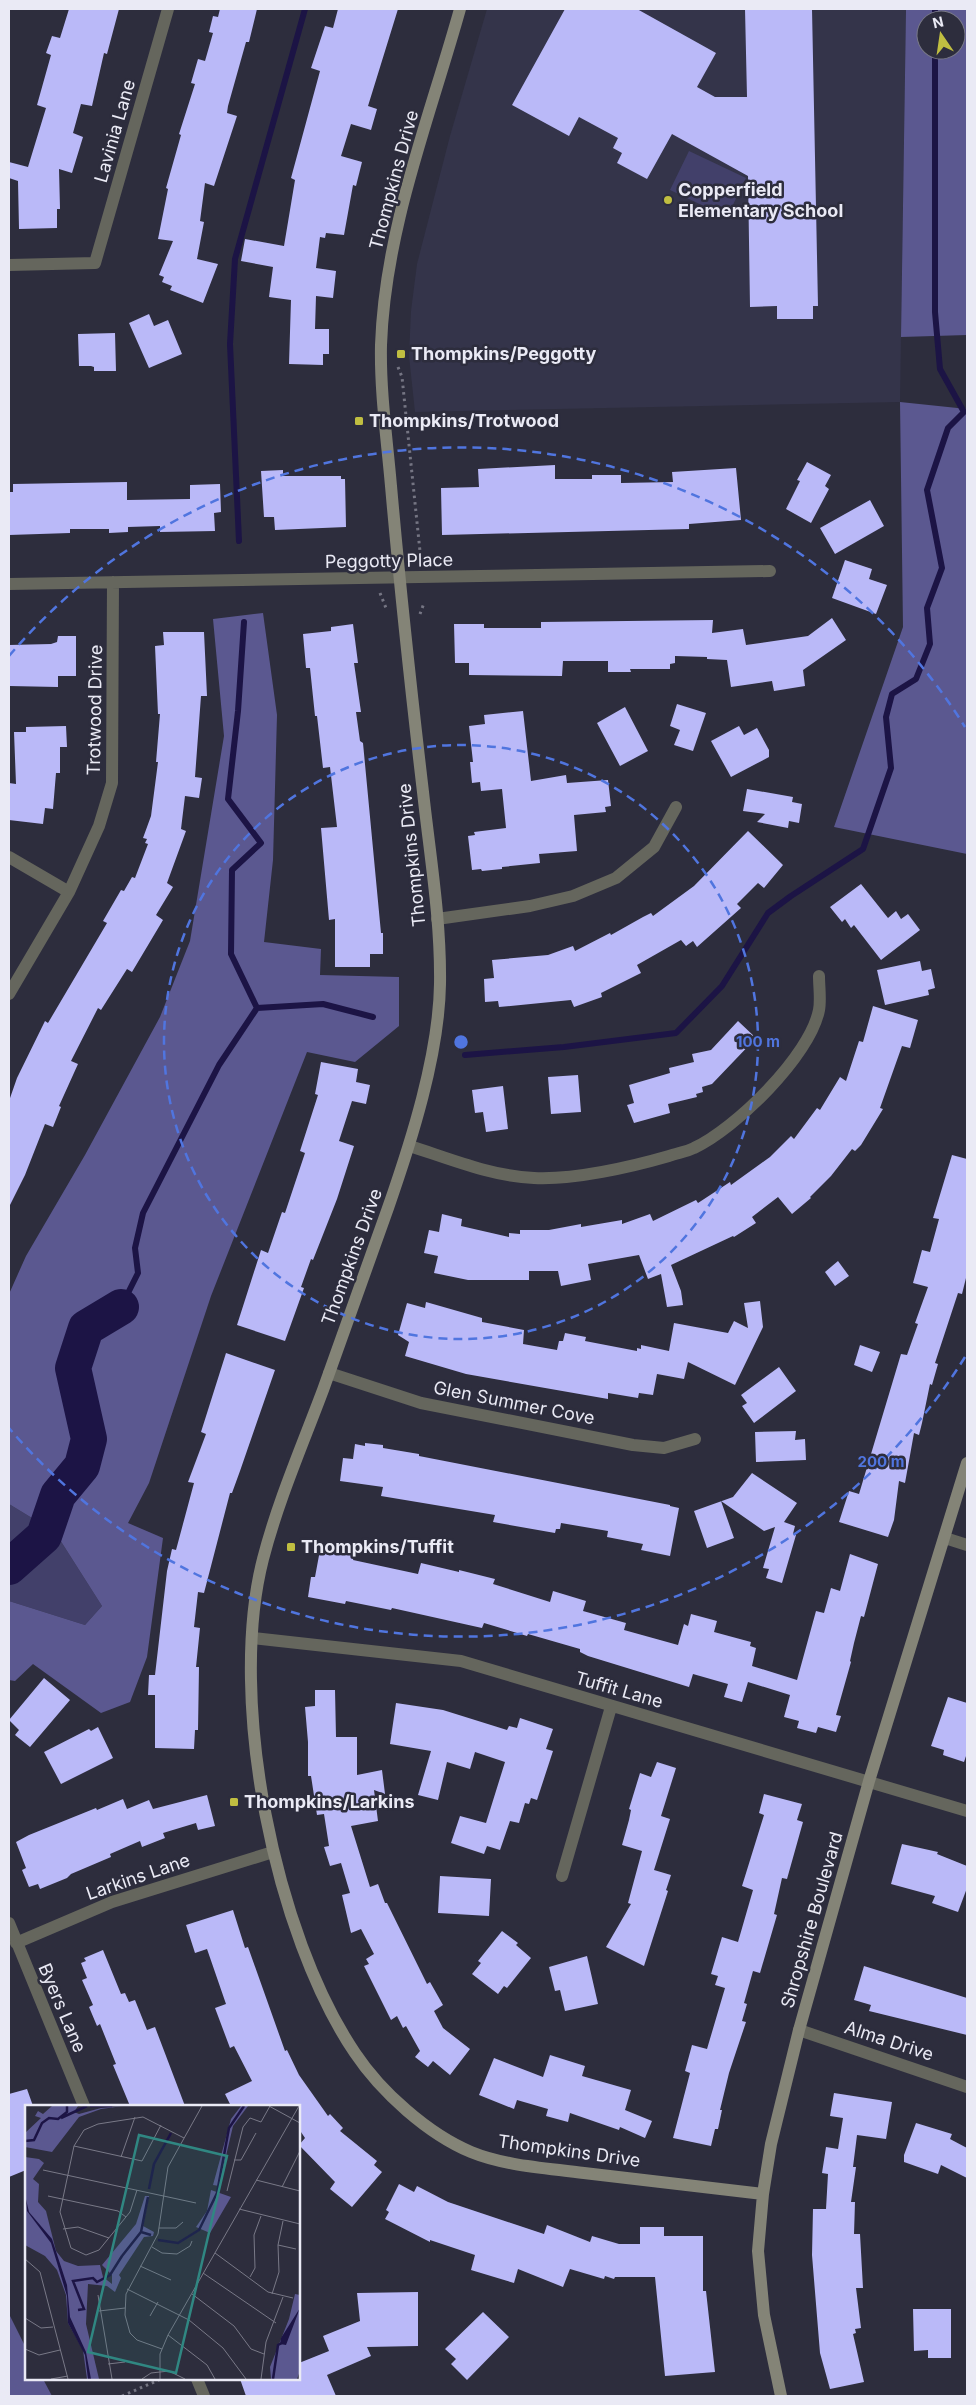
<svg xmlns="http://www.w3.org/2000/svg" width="976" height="2405" viewBox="0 0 976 2405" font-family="Inter,sans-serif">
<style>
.built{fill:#34344a}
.green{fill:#42406a}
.forest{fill:#5b5890;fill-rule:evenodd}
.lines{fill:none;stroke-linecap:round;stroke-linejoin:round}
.stream{stroke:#1c1445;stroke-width:6}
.river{stroke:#1c1445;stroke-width:36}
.building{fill:#bab9f8}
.path{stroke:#757583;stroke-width:3;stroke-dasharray:2.5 4;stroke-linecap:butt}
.street{stroke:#65665d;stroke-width:12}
.secondary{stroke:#848477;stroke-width:12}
.ring{fill:none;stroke:#5075df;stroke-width:2.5;stroke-dasharray:9 6}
.poi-dot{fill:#c0be41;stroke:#2d2d3d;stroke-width:2}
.labels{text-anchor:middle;stroke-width:5;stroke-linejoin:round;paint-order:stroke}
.street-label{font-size:18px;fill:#eaeaf5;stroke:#2d2d3d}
.poi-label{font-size:18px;font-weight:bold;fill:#eaeaf5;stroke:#2d2d3d;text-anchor:start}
.inset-river{fill:none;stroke:#1c1445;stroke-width:2.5}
.inset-road{fill:none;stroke:#797987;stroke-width:1}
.view{fill:#308782;fill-opacity:0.15;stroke:#308782;stroke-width:2.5}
.inset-edge{fill:none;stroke:#eaeaf5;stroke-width:2.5}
.centre{fill:#5075df;stroke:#2d2d3d;stroke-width:2.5}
.ring-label{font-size:15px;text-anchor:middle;font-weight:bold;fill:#5075df;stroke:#2d2d3d;stroke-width:5;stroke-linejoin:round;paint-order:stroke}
</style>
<rect width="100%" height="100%" fill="#2d2d3d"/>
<path class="built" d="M487,9H906L900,402L415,412L409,356L411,311L417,264L450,136Z"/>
<path class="green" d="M689,151L746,178L727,217L670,190Z
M9,1504L55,1532L102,1606L85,1625L9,1601Z"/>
<path class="forest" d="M906,9H967V335L901,337ZM926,20H956V50H926Z
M900,402L967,409V854L834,827L903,627Z
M263,613L277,715L273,860L264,942L321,949L320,975L399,977V1026L355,1062L307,1052L211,1296L149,1483L128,1523L163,1538L147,1657L130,1702L101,1713L33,1664L15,1681L9,1680V1601L85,1625L102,1606L55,1532L9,1504V1294L26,1256L85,1155L160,1017L190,941L224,736L213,619Z
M9,2314L26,2348V2379H43L52,2396H9Z"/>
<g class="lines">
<path class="stream" d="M935,9V20
M239,541L230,344L235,259L305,9
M244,622L238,711L228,799L261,843L232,870L231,954L257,1008
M465,1055L564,1047L676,1033L722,986L768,913L791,896L863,849L891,768L886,717L892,694L916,679L930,644L927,608L942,568L927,490L948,428L964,412L940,369L935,312V50
M121,1307L138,1273L135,1248L143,1213L219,1065L257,1008L323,1004L373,1017"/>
<path class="river" d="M9,1567L44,1536L58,1495L82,1466L89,1439L73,1368L86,1328L121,1307"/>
</g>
<path class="building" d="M69,9H119L107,54L104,53L92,106L81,104L73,133L83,137L72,173L59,169L60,209H57V228L19,229L18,181L9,178V162L28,167L46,108L37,105L51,55L46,53L52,36L60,38Z
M220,9H257L249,42H246L228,106L227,113L237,116L214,186L205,183L200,221L204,222L197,259L218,264L203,303L170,290L172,286L162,282L164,277L159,275L173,241L158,239L168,189L166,188L181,135L179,134L195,84L191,83L198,59L205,61L213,33L209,32L213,16L218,17Z
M338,9H398L368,106L377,109L371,130L351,124L341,156L362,162L356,186L353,185L344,235L326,233L325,238L320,237L316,268L336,271L333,298L316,296L315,329H329V354H323V365L289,364L291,300L269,297L273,267L241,261L245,239L284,246L295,180L291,178L320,71L311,68L325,26L333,28Z
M565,9H637L716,53L697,87L715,97H747L745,9H812L818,306H813V319H777V306L750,307L748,176L672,134L647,179L617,163L622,153L613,148L618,138L579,117L569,136L512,105Z
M149,314L154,326L168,320L182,354L149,368L129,323Z
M115,333L116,371H94V367L91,366H79L78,334Z
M807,462L831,475L825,486L829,489L811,523L786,509L800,481L797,480Z
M555,465V479H592V475H621V483L673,482L672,472L736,468L741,520L689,524V529L442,535L441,488L479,487L478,469Z
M283,470V476H341V479H345L346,527L275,530L274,517H264L261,471Z
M127,482V500L190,499V485L220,484L221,512L214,513L215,531L160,532V526L128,527V532L109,533V529H70V533L9,535V492H13V484Z
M870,500L884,526L835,554L820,528Z
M845,560L872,569L869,579L887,585L876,614L832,598Z
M832,618L846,640L803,670L805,686L774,691L772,681L731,687L727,660L707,659V657L675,656V663L670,664V669H630L631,672H608V661H563L562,676L469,675V663H455L454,624H484V628H541V622L713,620L712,633L743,629L746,645L808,636Z
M353,624L358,663H354L361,712H356L360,741L363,743L381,933H383V954H370V967H335V919L329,920L321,828L337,827L330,767L323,768L317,716H315L310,668H306L303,634L331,631V627Z
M163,632H204L207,696H201L195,777L202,778L199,798L185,796L181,829L186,831L167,883L173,887L156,915L163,920L132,972L127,969L101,1010L98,1008L71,1061L78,1064L59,1106L61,1107L53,1127L45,1124L25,1175L9,1207V1101L17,1078L45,1021L48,1023L107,923L103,921L121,890L124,891L132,877L135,878L148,844L145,843L147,839L143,838L151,816L158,762H156L160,714H158L155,646L164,645Z
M58,636H76V676H58V687L9,686V645L51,644L57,642Z
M677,704L706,713L693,751L674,745L680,730L670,726Z
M625,707L648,751L620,766L597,723Z
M523,711L531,781L566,775L567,783L608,780L611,806L605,807L606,812L574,815L577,851L539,854L540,863L502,867V869L482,871L481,869L472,870L468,836L475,835L474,832L506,828L502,789L481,791L480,782L472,783L470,762H473L469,726L485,724L484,715Z
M66,726L67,747H60V773H56L53,809L45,808L43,824L9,820V783L16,784L14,732H26V727Z
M739,726L744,735L757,728L769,750V757L731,777L711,741Z
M747,789L793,797L792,802L802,804L799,823L789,821L788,828L757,822L765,814L743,811Z
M748,831L783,865L764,888L758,883L737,904L741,908L697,947L693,941L686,946L681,940L637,965L641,973L601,993L602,997L574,1007L571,1000L499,1007L498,1001L485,1002L484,979L494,978L492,960L548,955L573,946L575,951L610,933L611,935L643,917L651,913L653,916L694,886Z
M861,884L888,918L896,911L901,919L908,914L920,930L881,960L854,925L851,928L845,919L842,922L830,907Z
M920,961L922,971L931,969L935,988L928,990L929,995L885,1005L877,970Z
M873,1006L918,1020L910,1048L902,1046L880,1108L883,1109L861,1145L855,1151L852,1149L831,1176L810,1197L811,1198L792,1214L778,1197L752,1217L756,1223L734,1237L733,1236L671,1265L681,1291L683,1305L667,1307L661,1274L648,1279L639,1255L588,1264L591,1280L561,1286L558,1271H529V1280H468L434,1273L438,1256L424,1253L429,1230L439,1232L442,1214L462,1219L461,1226L509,1237V1233L520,1234V1230H549L581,1224V1227L622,1220V1224L650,1214L653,1221L696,1200L698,1203L730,1182L731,1185L770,1157L791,1136L794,1139L817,1108L820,1110L840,1077L846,1081L859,1041L863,1042Z
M738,1021L756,1038L712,1084L702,1087L703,1092L696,1094L697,1097L668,1104L670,1113L634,1123L627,1105L634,1103L629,1085L670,1073L669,1068L694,1062L692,1054L711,1050Z
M321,1062L358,1069L356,1082L370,1085L366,1104L352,1101L339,1141L354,1146L337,1199L313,1260L311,1259L301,1287L304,1288L285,1341L237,1325L261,1250L268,1253L282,1212L285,1213L305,1153L300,1151L318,1095L315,1094Z
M578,1075L581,1112L551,1114L548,1077Z
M503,1086L508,1129L486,1132L483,1112L475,1113L472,1090Z
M952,1155L967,1159V1274L962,1294L958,1293L935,1363L938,1364L932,1385L930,1384L922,1423L919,1435L914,1433L905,1483L899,1481L894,1520L888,1537L839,1522L849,1491L859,1494L901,1354L907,1355L918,1324L915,1323L928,1287L913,1283L922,1250L930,1252L939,1219L933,1218Z
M838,1261L849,1276L835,1286L825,1272Z
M760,1301L763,1327L735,1385L688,1362L684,1379L657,1374L653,1395L639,1393L638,1398L608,1393V1399L466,1374L405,1356L409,1342L398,1335L407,1303L425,1308L426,1302L482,1318V1322L524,1330L523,1344L557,1350L559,1341H563L565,1333L586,1337L585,1341L637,1351V1348L641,1349V1345L669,1351L674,1323L728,1333L734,1321L748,1328L744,1303Z
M860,1345L880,1352L872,1372L854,1365Z
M226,1353L275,1370L240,1471L232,1493H230L204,1593L198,1592L194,1627L200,1628L196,1667H199L198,1730H195L194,1749L155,1748V1695H148L149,1675H155L167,1571L172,1549L176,1550L194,1483L188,1482L206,1434L201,1432Z
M779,1367L796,1391L754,1423L742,1406L747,1403L741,1395Z
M796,1431L795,1440L805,1439L806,1460L756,1462L755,1432Z
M365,1443L383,1445V1448L419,1454V1456L670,1505V1506L679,1508L670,1556L641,1550L643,1544L607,1537L608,1531L561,1523L560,1529H556L555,1533L493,1522L495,1515L381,1496L383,1487L340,1481L343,1458L353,1459L355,1444L365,1446Z
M752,1473L797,1503L784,1522L795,1526L793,1534L796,1535L782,1583L766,1578L769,1569L763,1568L775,1527L764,1531L721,1501L734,1538L707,1548L694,1511L733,1497Z
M320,1550L354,1555L353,1560L418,1574L421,1563L459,1572V1570L495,1579L493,1584L550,1602L553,1591L586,1601L583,1611L626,1623L624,1630L678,1645L684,1624L688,1626L691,1614L717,1621L714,1632L751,1642L750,1646L756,1648L752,1666L797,1680L816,1611L824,1613L831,1588L840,1591L850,1554L878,1564L864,1617L861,1616L854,1643L850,1661L851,1662L836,1715L841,1716L836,1732L818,1727L816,1733L797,1728L799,1721L784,1717L790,1695L748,1682L742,1702L724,1697L728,1684L693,1674L689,1687L588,1656L580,1652V1649L528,1634L527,1636L484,1623L482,1628L392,1608L391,1610L346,1601L345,1604L308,1597L311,1577H315Z
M44,1678L70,1700L30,1747L15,1735L19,1730L9,1720Z
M315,1690H335L336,1737H357V1775L382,1770L385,1794L374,1790L378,1821L351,1826L370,1887L378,1884L385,1903H387L427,1984L430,1982L443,2005L434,2011L443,2028L470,2049L450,2075L433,2061L428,2067L415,2057L420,2051L406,2026L403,2028L397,2016L391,2020L364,1966L369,1964L366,1959L374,1954L361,1929L351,1933L342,1895L350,1893L341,1863L330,1866L324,1847L329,1846L324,1814L317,1815L311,1776H308V1742L305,1707L315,1706Z
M948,1697L967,1703V1753L964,1762L943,1755L944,1750L931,1746Z
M396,1703L443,1710L507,1730L509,1726L517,1728L520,1718L553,1729L546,1749L553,1751L537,1800L531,1798L529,1804L525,1803L519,1823L510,1821L500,1850L487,1846L484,1854L451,1843L460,1816L486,1823L505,1762L475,1752L470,1769L447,1762L438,1800L418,1795L431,1751L390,1744Z
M98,1727L113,1758L61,1784L44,1752L89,1729L91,1731Z
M657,1762L676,1768L661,1816L670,1819L654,1870L671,1875L666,1890L668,1891L644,1966L606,1947L631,1904L628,1903L642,1851L622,1845L629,1820L631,1810L629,1809L640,1773L651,1777Z
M764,1794L802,1804L797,1820L803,1822L787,1879L782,1878L774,1914L777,1915L760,1973L753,1971L744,2003L747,2004L742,2021L746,2022L729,2073L720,2110H722L718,2129H715L711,2146L673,2138L690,2073L685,2071L692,2045L707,2049L725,1988L715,1985L718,1976L711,1974L722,1937L738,1942L753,1890L742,1886L764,1815L759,1813Z
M207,1795L215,1826L198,1830L196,1823L163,1833L165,1838L142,1847L140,1841L110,1854L111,1857L71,1874L67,1878L40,1889L38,1884L29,1887L22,1870L26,1868L16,1842L29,1835L96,1808L97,1810L123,1799L127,1809L149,1800L153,1809Z
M902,1844L938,1852L937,1854L967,1866V1888L958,1912L932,1903L935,1896L891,1884Z
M440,1876L491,1879L489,1916L438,1913Z
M233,1910L245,1948L248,1947L285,2051L287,2050L299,2075L328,2116L330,2114L343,2128L340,2131L377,2161L374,2165L382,2172L352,2207L330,2189L335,2182L299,2145L305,2138L299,2129V2106H231L225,2094L252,2081L234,2046L230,2048L215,2008L226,2004L207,1949L195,1953L186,1925Z
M502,1931L518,1943L516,1945L531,1958L507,1988L504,1986L498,1994L472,1974L481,1963L478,1961Z
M103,1950L121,1994L125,1993L129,2002L135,2000L147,2030L155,2027L185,2106H130L113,2065L116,2064L100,2024L97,2026L89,2007L93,2005L82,1980L87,1978L81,1963L86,1961L84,1958Z
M587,1956L598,2004L565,2011L560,1990L555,1991L549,1967Z
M864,1966L967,1998V2035L869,2011L871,2005L854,2000Z
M550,2055L585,2066L582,2076L631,2090L625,2110L652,2121L645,2138L620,2127L619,2130L570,2113L568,2122L546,2116L548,2109L517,2100L514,2109L479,2095L494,2058L543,2077Z
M27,2089L33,2106H26V2170L9,2177V2094Z
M834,2093L892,2102L886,2139L857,2135L853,2167H856L851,2202H855L854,2234H860L863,2288H856L861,2328L855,2329L856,2333L853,2334L864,2382L830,2389L820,2353L812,2255L813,2209H826L828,2174L822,2173L826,2147L838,2149L843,2118L830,2116Z
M916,2123L952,2134L950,2139L967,2148V2178L941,2165L938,2174L904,2162V2155Z
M399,2184L414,2192L417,2186L448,2202L544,2234L547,2225L590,2242L592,2236L619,2244H640V2227H664V2236H703V2291H706L715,2372L665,2376L655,2277H615L614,2279L605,2276L604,2279L570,2269L563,2287L518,2269L514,2283L471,2270L475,2255L430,2240V2242L385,2219L389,2212L386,2210Z
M418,2292V2346L367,2347L371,2356L327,2375L336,2396H246L240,2379H299V2363L329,2351L323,2336L360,2321L357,2293Z
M913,2309H951V2358H928V2350L914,2351Z
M483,2312L509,2337L467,2380L451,2364L456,2359L445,2349Z"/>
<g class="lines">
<path class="path" d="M398,367L402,377L421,561
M380,593L386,608
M420,614L424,603
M122,2396L161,2379"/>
<path class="street" d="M9,265L95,263L168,9
M9,584L770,571
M9,857L69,892
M437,919L530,906L573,896L616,878L654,847L676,807
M9,994L69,892L99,826L112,783L113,582
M410,1146C450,1159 491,1176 534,1178C574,1180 631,1167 669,1156C677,1153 686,1152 694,1148C735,1129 810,1056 819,1010C821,1000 819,987 819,976
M329,1373L421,1403L633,1445L664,1448L695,1439
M945,1538L967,1545
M253,1638L461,1661L967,1811
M562,1876L611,1707
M9,1923L84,2106
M16,1943L112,1902L273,1852
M799,2030L967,2087
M197,2379L204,2396"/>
<path class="secondary" d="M460,9C429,120 385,229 381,345C380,392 387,439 391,486C400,588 411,690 423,792C430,856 441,920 440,984C439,1055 411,1142 388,1208C366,1269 345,1330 323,1390C302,1446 278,1501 263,1559C227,1699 275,1935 355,2053C381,2092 428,2134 471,2152C505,2166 547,2168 584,2173C644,2180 703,2187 763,2194
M781,2396L764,2315L758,2251L763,2194L771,2144L799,2030L869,1781L967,1463"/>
</g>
<g class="ring">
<circle cx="461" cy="1042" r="297"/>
<path d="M965 1357A594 594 0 0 1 9 1428M9 656A594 594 0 0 1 965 727"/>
</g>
<g class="poi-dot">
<circle cx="668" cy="200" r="5"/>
<rect x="396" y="349" width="10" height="10" rx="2.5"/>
<rect x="354" y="416" width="10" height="10" rx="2.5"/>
<rect x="286" y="1542" width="10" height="10" rx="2.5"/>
<rect x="229" y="1797" width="10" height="10" rx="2.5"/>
</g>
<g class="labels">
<g class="street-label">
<text transform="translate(115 131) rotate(-74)" y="6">Lavinia Lane</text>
<text transform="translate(394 180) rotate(-75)" y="6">Thompkins Drive</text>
<text transform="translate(389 561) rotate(-1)" y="6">Peggotty Place</text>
<text transform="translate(95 710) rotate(-89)" y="6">Trotwood Drive</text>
<text transform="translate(412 855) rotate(-96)" y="6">Thompkins Drive</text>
<text transform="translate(352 1257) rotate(-70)" y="6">Thompkins Drive</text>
<text transform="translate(514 1403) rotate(11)" y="6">Glen Summer Cove</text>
<text transform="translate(619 1690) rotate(16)" y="6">Tuffit Lane</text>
<text transform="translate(138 1877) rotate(-19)" y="6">Larkins Lane</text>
<text transform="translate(812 1920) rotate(-74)" y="6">Shropshire Boulevard</text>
<text transform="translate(62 2008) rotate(67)" y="6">Byers Lane</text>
<text transform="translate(889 2041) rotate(18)" y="6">Alma Drive</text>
<text transform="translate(569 2151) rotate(8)" y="6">Thompkins Drive</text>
</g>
<g class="poi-label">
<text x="678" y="196">Copperfield<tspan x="678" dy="21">Elementary School</tspan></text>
<text x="411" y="360">Thompkins/Peggotty</text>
<text x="369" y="427">Thompkins/Trotwood</text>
<text x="301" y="1553">Thompkins/Tuffit</text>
<text x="244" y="1808">Thompkins/Larkins</text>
</g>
</g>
<g transform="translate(25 2105)">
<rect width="275" height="275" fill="#2d2d3d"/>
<path d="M27,1H53L49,7L54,9L76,3L98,1L76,4L54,12L27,47L0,42V28L16,13L10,11L13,6L18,9ZM216,1H223L208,21L194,81L188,80L206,14ZM0,52L14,54L19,58L8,74L14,79L13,97L21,106L31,146L39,156L53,161L75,160L78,172L87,179V170L77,160L111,119L120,91H124L118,121L129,127L128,131L119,132L94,170L96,173L90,187L82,181L63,179L61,219L74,274H62L58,245L43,218L41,190L32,165L20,151L0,140ZM186,85L206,92L185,128L171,122L182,106ZM270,189L275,190V266L272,274H246L245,262L264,214Z" fill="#5b5890"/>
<path d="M0,90L4,107L27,134L42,180L45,212L61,247L66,274H63L60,250L43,218L42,191L26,138L2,106ZM275,203L261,240L255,239L256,233Z" fill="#1c1445"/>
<path class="inset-river" d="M65,1H87M36,13L62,1M0,36L9,35L17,18L24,13L33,14L42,7V1M124,84L129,59L146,28M116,127L123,92M133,135L153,138L174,125L192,88L204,23L219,1M97,151L116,127L126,130M53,205L59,204L48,176L68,173L72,177L85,170L97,151M248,274L253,240L257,238"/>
<path class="inset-road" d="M244,1L275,18M49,41L117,56L136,20M96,52L110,12M209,55H216L231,28M18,65L171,98M231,75L275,86M257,82L275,46M112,85L105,107L74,145L61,150L46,143L35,107L49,41L59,25L73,19L118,12L159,33M202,86L218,22L225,13L236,17L245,1M23,91L93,106L101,112M214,104L275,119M134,123H151L158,117M38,124L53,122L84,133M253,140L271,144M127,142L137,148L152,149L165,141L167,136M190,148L243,187L268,193M0,154L15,167L43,274M115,161L146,175M178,168L251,218M225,172L230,163L229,130L236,111M102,184L164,215L198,243L221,274M167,189L209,221L226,244L239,249M247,189L254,167L253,140L258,116M73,190L87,274M74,206L100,203M125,211L133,197M0,213L16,223L28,222M143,230L182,260L190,274M0,244L14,250L35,245M137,244L112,235L105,228L100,210L101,189L133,129L143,62L177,1M83,259L100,257M26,274L43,271M117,274L126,268L144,266L160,274M135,274V249L143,230L274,1M236,274L241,237L258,192"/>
<path class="view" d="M114,30L202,51L151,268L63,247Z"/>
<rect width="275" height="275" class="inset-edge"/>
</g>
<circle cx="461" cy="1042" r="8" class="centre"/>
<g class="ring-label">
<text x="758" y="1047">100 m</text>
<text x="881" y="1467">200 m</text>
</g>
<rect width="976" height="2405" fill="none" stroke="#eaeaf5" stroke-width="20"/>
<g transform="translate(941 35) rotate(347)"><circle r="24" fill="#2d2d3d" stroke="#797987"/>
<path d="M0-4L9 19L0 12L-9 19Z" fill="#c0be41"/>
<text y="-8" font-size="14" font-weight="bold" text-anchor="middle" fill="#eaeaf5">N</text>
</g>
</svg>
